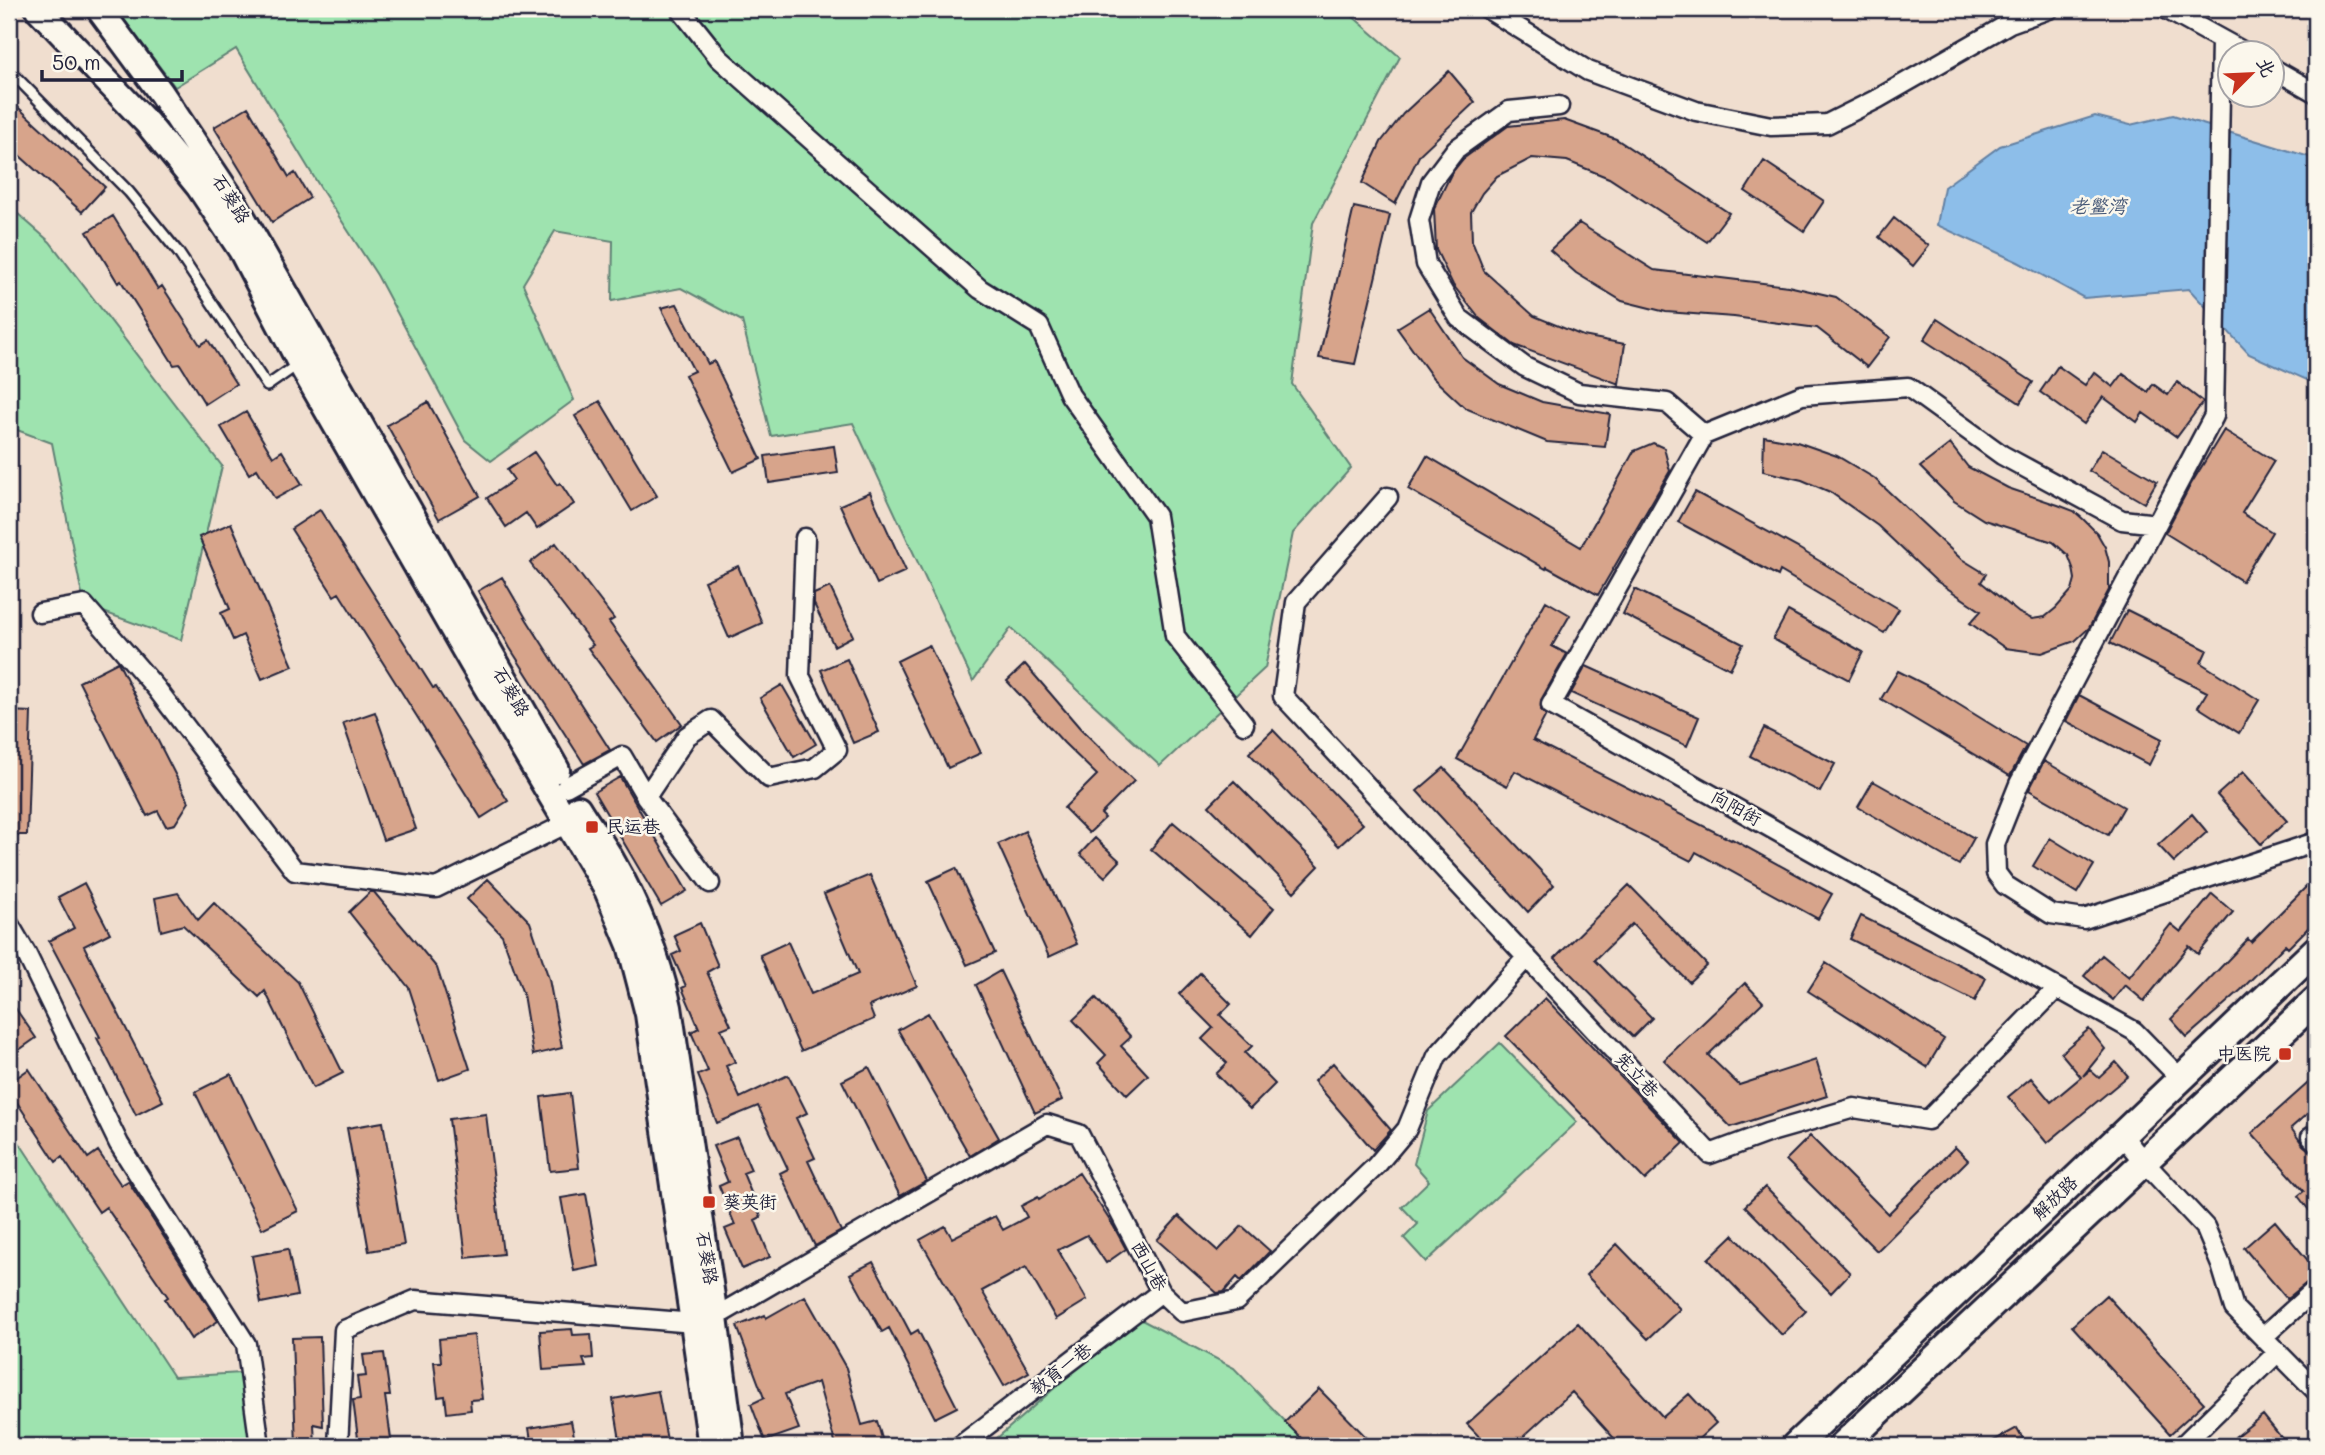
<svg xmlns="http://www.w3.org/2000/svg" width="2325" height="1455" viewBox="0 0 2325 1455" font-family="Mali,'LXGW WenKai TC',sans-serif">
<style>
.green{fill:#9ee3af;stroke:#608275;stroke-width:2}
.water{fill:#8dbee9;stroke:#6280a3;stroke-width:2}
.building{fill:#d7a48b;stroke:#22223b;stroke-width:2}
.lines{fill:none;stroke-linecap:round;stroke-linejoin:round}
.lane-casing{stroke:#22223b;stroke-width:14}
.street-casing{stroke:#22223b;stroke-width:23}
.secondary-casing{stroke:#22223b;stroke-width:30}
.primary-casing{stroke:#22223b;stroke-width:32}
.lane{stroke:#fbf7ec;stroke-width:9}
.street{stroke:#fbf7ec;stroke-width:18}
.secondary{stroke:#fbf7ec;stroke-width:24}
.primary{stroke:#fbf7ec;stroke-width:26}
.poi-dot{fill:#c8321e;stroke:#fbf7ec;stroke-width:2.5}
.labels{text-anchor:middle;stroke-width:5;stroke-linejoin:round;paint-order:stroke}
.street-label{font-size:18px;fill:#22223b;stroke:#fbf7ec}
.poi-label{font-size:18px;fill:#22223b;stroke:#fbf7ec;text-anchor:start}
.water-label{font-size:19px;font-style:italic;fill:#475978;stroke:#fbf7ec}
</style>
<rect width="100%" height="100%" fill="#f0decf"/>
<filter id="ink" filterUnits="userSpaceOnUse"><feTurbulence type="fractalNoise" baseFrequency=".0143" numOctaves="2"/><feDisplacementMap in="SourceGraphic" scale="14" xChannelSelector="R" yChannelSelector="G"/><feConvolveMatrix kernelMatrix="1 2 1 2 8 2 1 2 1" color-interpolation-filters="sRGB"/></filter>
<g filter="url(#ink)">
<path class="green" d="M116,9H1344L1400,57L1313,223L1292,384L1351,468L1293,533L1265,668L1160,766L1011,628L973,681L853,423L771,436L742,321L681,288L612,301L613,241L555,231L523,284L574,400L491,461L465,440L377,275L323,192L236,49L175,87Z
M9,206L50,242L222,466L181,640L84,605L52,443L9,427Z
M1500,1043L1577,1122L1426,1262L1404,1238L1418,1224L1402,1207L1429,1181L1414,1164L1428,1111Z
M9,1127L174,1377L258,1372L251,1446H9Z
M1136,1317L1234,1368L1309,1446H988Z"/>
<path class="water" d="M2173,115L2316,159V384L2249,354L2189,289L2084,298L2018,262L1937,225L1944,187L2000,146L2095,116L2130,125Z"/>
<path class="building" d="M1449,71L1475,102L1420,154L1395,204L1362,183L1381,142L1403,114Z
M9,99L105,187L82,212L9,146Z
M248,107L289,177L295,173L310,198L272,222L214,127Z
M1564,120L1616,139L1729,213L1707,242L1609,178L1567,161L1532,158L1497,176L1482,193L1471,212L1472,241L1484,271L1534,316L1583,336L1625,344L1619,384L1514,345L1479,318L1453,285L1436,250L1434,209L1451,174L1463,159L1508,126Z
M1764,161L1824,201L1804,231L1745,191Z
M1354,207L1390,215L1355,364L1319,358Z
M113,216L158,289L162,286L200,345L208,340L236,384L205,404L180,364L174,365L121,281L118,283L87,232Z
M1894,218L1929,246L1913,266L1879,237Z
M1579,223L1654,270L1788,286L1836,297L1890,337L1867,367L1817,328L1734,317L1666,312L1622,301L1576,273L1550,250Z
M677,304L708,364L714,361L761,459L733,472L685,375L694,371L661,308Z
M1429,308L1462,357L1499,384L1542,402L1610,414L1605,447L1547,442L1465,408L1433,378L1397,328Z
M1937,319L2033,382L2020,403L1924,340Z
M2058,366L2085,385L2094,372L2113,387L2123,374L2148,392L2153,384L2168,395L2177,382L2203,402L2177,437L2143,413L2137,422L2103,397L2084,424L2040,392Z
M600,401L657,496L632,511L575,416Z
M428,402L480,496L439,519L387,425Z
M246,412L273,457L282,451L302,484L275,499L257,469L249,474L221,427Z
M2224,430L2274,461L2242,513L2272,532L2242,581L2165,533L2191,484Z
M1764,436L1797,442L1837,456L1874,478L1960,558L1986,574L1981,582L2019,613L2032,619L2045,617L2056,608L2072,590L2075,579L2073,568L2068,555L2053,542L1984,520L1954,501L1920,467L1950,444L1968,467L2008,488L2058,505L2074,511L2083,519L2097,533L2105,547L2109,562V590L2089,628L2075,641L2042,653L2005,648L1970,623L1981,611L1935,580L1878,526L1830,492L1802,480L1763,471Z
M1653,443L1664,448L1670,471L1598,595L1547,567L1546,569L1408,489L1427,456L1581,547L1634,451Z
M834,446L838,473L769,483L765,456Z
M2102,449L2157,481L2144,503L2089,471Z
M534,452L557,485L560,483L574,504L537,529L526,513L506,527L487,498L514,480L507,470Z
M870,492L906,571L877,584L840,505Z
M1695,492L1798,548L1899,609L1884,633L1780,571L1778,576L1678,522Z
M320,510L433,688L436,687L508,801L481,818L339,593L334,596L291,529Z
M231,523L293,666L262,679L243,635L233,640L221,613L230,609L199,537Z
M556,543L614,619L609,622L682,724L657,742L588,648L593,645L530,563Z
M738,566L762,623L729,638L704,581Z
M502,577L527,620L610,750L584,764L510,648L478,591Z
M830,587L853,636L834,646L814,604V594Z
M1635,589L1743,644L1730,669L1623,614Z
M1546,601L1570,615L1552,646L1567,654L1541,700V710L1546,715L1533,740L1731,840L1732,839L1832,894L1818,919L1696,852L1691,861L1515,771L1507,786L1457,759Z
M2127,610L2207,650L2201,663L2259,700L2239,733L2198,707L2207,692L2110,643Z
M1788,611L1863,652L1849,680L1773,639Z
M929,645L981,753L948,768L897,661Z
M847,659L879,732L853,743L821,670Z
M118,662L189,802L175,824L166,826L158,811L147,816L79,682Z
M1025,664L1080,728L1134,781L1101,814L1105,818L1089,833L1064,808L1097,775L1064,743L1007,681Z
M1586,666L1699,717L1687,746L1571,693Z
M1898,671L1932,688L2026,746L2010,776L1881,699Z
M782,685L816,744L794,757L760,698Z
M2079,695L2162,739L2149,765L2066,721Z
M9,711L31,712L27,835H9Z
M375,712L416,829L383,840L343,723Z
M1764,728L1835,764L1820,792L1750,756Z
M1273,730L1363,824L1339,846L1249,753Z
M2044,761L2124,807L2108,835L2029,790Z
M1444,768L1554,885L1528,912L1417,791Z
M2243,772L2287,821L2261,844L2217,795Z
M620,777L687,891L661,906L594,792Z
M1234,781L1319,866L1294,892L1209,806Z
M1873,781L1974,838L1959,865L1858,807Z
M2192,814L2207,832L2174,862L2158,845Z
M1173,822L1274,908L1252,935L1151,849Z
M1025,831L1077,944L1049,957L998,844Z
M1095,838L1120,861L1105,877L1080,854Z
M2050,838L2094,865L2077,893L2033,866Z
M956,868L995,953L967,965L928,881Z
M870,875L917,986L869,1006L874,1019L801,1051L760,955L788,942L811,994L858,974L824,894Z
M2316,877V920L2288,948L2285,945L2241,990L2187,1037L2171,1019L2248,939L2251,942Z
M488,879L530,922L549,979L562,1048L533,1055L523,994L502,935L467,899Z
M84,883L110,933L84,946L163,1101L136,1115L97,1038L100,1037L49,941L74,928L58,897Z
M1629,885L1707,965L1689,982L1632,924L1595,960L1652,1018L1633,1037L1555,958Z
M370,892H374L437,968L470,1069L439,1080L409,988L349,912Z
M178,893L198,920L214,903L298,982L343,1073L313,1088L265,991L259,997L183,925L161,931L155,898Z
M2212,894L2233,912L2198,954L2189,946L2144,1001L2125,985L2113,1000L2084,976L2102,955L2129,977L2171,924L2181,932Z
M1861,916L1986,978L1975,1001L1850,939Z
M700,923L718,966L707,972L731,1025L721,1029L735,1062L726,1066L740,1098L788,1075L807,1113L796,1118L815,1158L808,1161L841,1231L815,1246L780,1173L788,1169L758,1106L717,1123L698,1075L708,1071L691,1032L699,1028L682,988L686,986L672,955L681,951L674,935Z
M1826,963L1944,1039L1927,1067L1808,991Z
M1000,971L1062,1100L1035,1113L976,985Z
M1200,973L1231,1004L1220,1015L1252,1046L1245,1053L1275,1084L1250,1109L1216,1074L1227,1063L1202,1039L1213,1028L1179,994Z
M1745,983L1763,1002L1708,1055L1739,1085L1816,1060L1827,1096L1731,1127L1664,1060Z
M1096,998L1131,1037L1121,1046L1148,1075L1127,1095L1098,1063L1106,1055L1073,1020Z
M1545,998L1684,1143L1645,1180L1506,1036Z
M9,999L36,1038L9,1057Z
M928,1013L999,1138L970,1156L898,1030Z
M2089,1029L2105,1049L2083,1076L2090,1070L2099,1078L2116,1062L2128,1076L2047,1143L2008,1097L2031,1078L2051,1102L2081,1077L2061,1053Z
M1333,1063L1391,1130L1373,1150L1314,1081Z
M869,1067L927,1181L900,1196L842,1081Z
M29,1069L88,1158L98,1151L121,1185L128,1181L218,1321L191,1339L165,1299L168,1297L106,1207L99,1212L62,1157L56,1162L9,1090V1083Z
M231,1074L298,1211L262,1229L195,1092Z
M2316,1076V1106L2291,1128L2303,1145L2316,1156V1219L2298,1196L2304,1191L2252,1133Z
M570,1093L579,1168L550,1171L541,1097Z
M486,1114L503,1254L466,1258L449,1119Z
M383,1122L404,1245L369,1251L347,1128Z
M1810,1136L1888,1214L1955,1147L1968,1160L1877,1251L1786,1160Z
M737,1137L751,1170L743,1173L761,1217L755,1220L770,1257L742,1269L725,1229L735,1225L719,1186L728,1182L713,1146Z
M1079,1173L1114,1227L1126,1249L1106,1263L1087,1235L1058,1250L1087,1300L1056,1319L1026,1267L982,1291L1029,1372L1004,1386L920,1240L945,1226L952,1238L995,1216L1003,1230L1027,1217L1021,1206L1038,1197L1039,1199Z
M1765,1187L1850,1273L1831,1293L1745,1206Z
M586,1194L599,1266L574,1271L561,1198Z
M1179,1216L1218,1251L1242,1226L1270,1251L1241,1281L1237,1277L1224,1292L1217,1293L1157,1240Z
M2275,1221L2316,1270V1275L2287,1299L2244,1248Z
M1733,1235L1806,1311L1782,1335L1708,1259Z
M1617,1244L1680,1309L1648,1339L1586,1275Z
M288,1249L297,1296L261,1303L252,1256Z
M873,1262L911,1334L918,1330L957,1407L935,1418L889,1328L882,1332L850,1274Z
M2106,1295L2204,1403L2170,1434L2072,1326Z
M805,1296L846,1368L862,1425L877,1421L884,1446H836L818,1382L785,1394L799,1429L765,1441L751,1404L764,1398L737,1326L765,1315L766,1318Z
M1578,1323L1663,1417L1689,1394L1716,1423L1691,1446H1621L1572,1392L1513,1446H1488L1467,1424Z
M572,1329L573,1335L591,1334L593,1358L583,1359L586,1367L543,1370L540,1331Z
M474,1335L482,1399L470,1400L471,1410L447,1413L445,1396L438,1397L434,1362H441L439,1339Z
M320,1337L323,1426L314,1424L315,1446H296L292,1338Z
M384,1353L390,1396H385L392,1446H359L353,1400L360,1399L357,1377L366,1376L363,1355Z
M1319,1389L1375,1446H1309L1285,1422Z
M658,1391L668,1446H621L613,1399Z
M2263,1415L2288,1446H2243L2235,1437Z
M571,1421L576,1446H532L529,1428Z
M2017,1428L2027,1446H1984Z"/>
<g class="lines">
<g class="lane-casing">
<path id="lane" d="M9,70L129,192L178,252L267,386L297,365"/>
</g>
<g class="street-casing">
<path id="street" d="M680,9L719,58L836,162L980,289L1039,326L1070,395L1156,516L1175,636L1244,724
M1488,9L1588,71L1696,111L1771,126L1827,124L1877,99L2010,23L2049,9
M2166,9L2244,52
M2221,40L2214,416L2019,784L1995,844L1996,873L2005,885L2051,914L2084,919L2316,842
M2272,68L2316,93
M1559,106L1509,111L1456,149L1431,182L1419,220L1426,264L1459,318L1525,367L1579,393L1667,403L1704,435L1802,395L1908,387L2002,455L2122,520L2157,524
M1704,435L1551,705L2134,1031L2180,1078
M1388,497L1296,602L1283,696L1710,1154L1767,1133L1854,1108L1928,1120L2057,988
M40,613L84,605L156,688L295,871L436,888L576,819
M566,787L622,756L646,797L710,883
M646,797L687,736L711,720L769,778L815,768L837,750L800,676L805,538
M9,924L26,953L119,1144L246,1344L260,1446
M2121,1134L2143,1161L2205,1227L2221,1265L2234,1308L2316,1391
M2311,1137L2316,1142
M2263,1337L2316,1289
M338,1446L344,1330L415,1300L694,1323L715,1317L1047,1124L1079,1134L1161,1292L1182,1312L1236,1301L1376,1166L1407,1129L1437,1056L1527,957
M960,1446L1161,1292
M2182,1446L2278,1352"/>
</g>
<g class="secondary-casing">
<path id="secondary" d="M38,9L147,123L199,187L241,250L300,363L472,663L607,890L630,945L648,1014L711,1446
M99,9L161,93L235,204L557,770
M578,808C588,825 601,841 611,859C638,906 657,953 669,1007L715,1317L732,1446"/>
</g>
<g class="primary-casing">
<path id="primary" d="M1795,1446L2316,950
M1842,1446L2316,1000"/>
</g>
<use href="#lane" class="lane"/>
<use href="#street" class="street"/>
<use href="#secondary" class="secondary"/>
<use href="#primary" class="primary"/>
</g>
</g>
<g class="poi-dot">
<rect x="585" y="820" width="14" height="14" rx="3.5"/>
<rect x="2278" y="1047" width="14" height="14" rx="3.5"/>
<rect x="702" y="1195" width="14" height="14" rx="3.5"/>
</g>
<g class="labels">
<g class="street-label">
<text transform="translate(231 199) rotate(58)" y="6">石葵路</text>
<text transform="translate(511 692) rotate(60)" y="6">石葵路</text>
<text transform="translate(1736 808) rotate(29)" y="6">向阳街</text>
<text transform="translate(1637 1075) rotate(47)" y="6">宪立巷</text>
<text transform="translate(2055 1198) rotate(-44)" y="6">解放路</text>
<text transform="translate(707 1258) rotate(81)" y="6">石葵路</text>
<text transform="translate(1149 1266) rotate(61)" y="6">西山巷</text>
<text transform="translate(1061 1369) rotate(-38)" y="6">教育一巷</text>
</g>
<g class="poi-label">
<text x="606" y="833">民运巷</text>
<text x="2271" y="1060" text-anchor="end">中医院</text>
<text x="723" y="1208">葵英街</text>
</g>
<g class="water-label">
<text x="2098" y="213">老鳖湾</text>
</g>
</g>
<rect width="2325" height="1455" fill="none" stroke="#fbf7ec" stroke-width="35"/>
<rect x="18" y="18" width="2290" height="1420" fill="none" stroke="#22223b" stroke-width="2.5" filter="url(#ink)"/>
<g transform="translate(2251 74) rotate(66)"><circle r="33" fill="#fbf7ec" stroke="#a4a2a5" stroke-width="2"/>
<path d="M0-5L12 26L0 18L-12 26Z" fill="#c8321e"/>
<text y="-10" font-size="19" font-weight="bold" text-anchor="middle" fill="#22223b">北</text>
</g>
<path d="M42 70v10h140v-10" fill="none" stroke="#22223b" stroke-width="3.5"/>
<text x="52" y="70" font-size="21" fill="#22223b" stroke="#fbf7ec" stroke-width="5" paint-order="stroke">50 m</text>
</svg>
